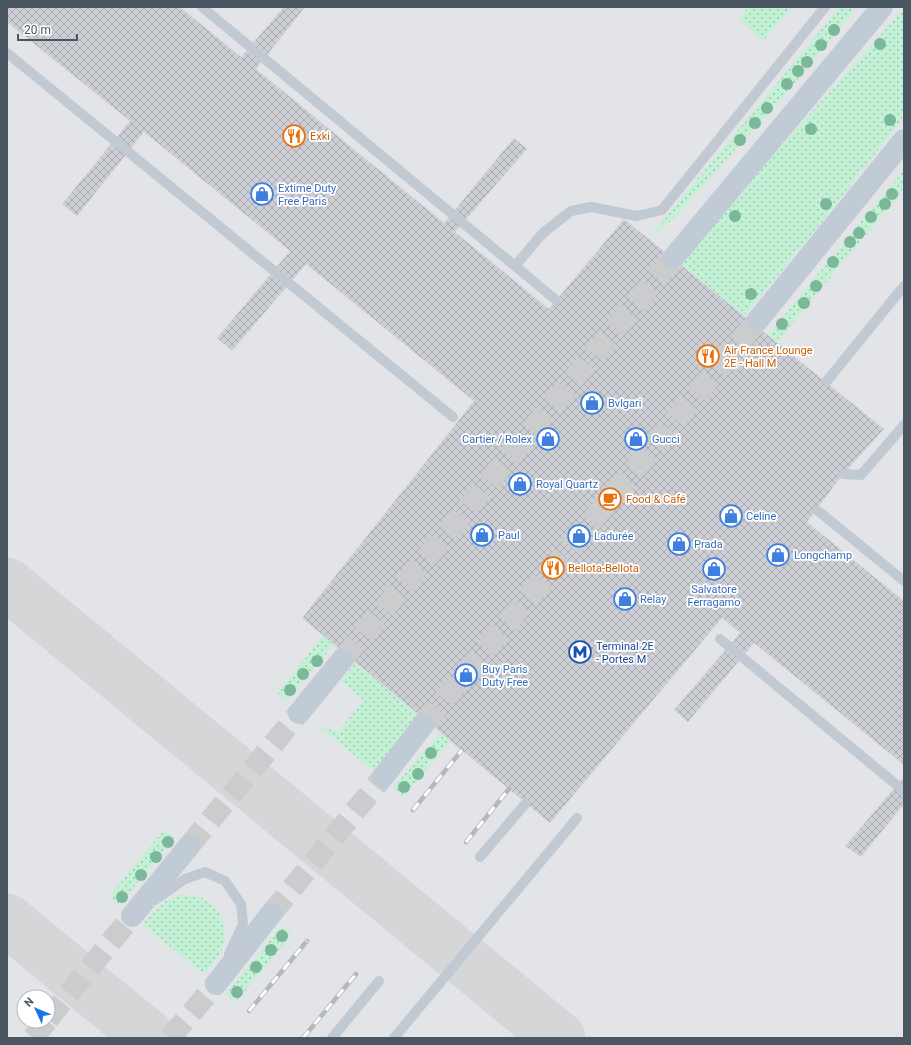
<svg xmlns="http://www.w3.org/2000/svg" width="911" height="1045" viewBox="0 0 911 1045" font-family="Roboto,sans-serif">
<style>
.airport{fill:#e2e4e7;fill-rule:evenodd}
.grass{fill:url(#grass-dots)}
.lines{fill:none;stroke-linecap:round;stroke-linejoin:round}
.taxiway{stroke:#d5d6d8;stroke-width:53}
.building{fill:url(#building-cross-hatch);stroke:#d7d9de}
.secondary-tunnel{stroke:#caccce;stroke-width:22;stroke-dasharray:22 11;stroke-linecap:butt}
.lane{stroke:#c1cad2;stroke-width:10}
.secondary{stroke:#c1cbd6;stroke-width:22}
.rail-casing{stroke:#b5b8bd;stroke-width:4.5}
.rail{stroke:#fff;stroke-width:3;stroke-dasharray:9;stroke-linecap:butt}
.tree{fill:#7bb799}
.labels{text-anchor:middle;stroke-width:3.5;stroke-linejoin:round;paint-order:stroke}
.food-label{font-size:11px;fill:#c56008;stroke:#fff;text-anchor:start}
.shop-label{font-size:11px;fill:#366cbe;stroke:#fff;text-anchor:start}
.transit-label{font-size:11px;fill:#164399;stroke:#fff;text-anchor:start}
</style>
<defs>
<pattern id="grass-dots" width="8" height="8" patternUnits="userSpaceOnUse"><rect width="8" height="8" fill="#c3f1d5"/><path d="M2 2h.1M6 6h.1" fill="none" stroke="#a0c6b0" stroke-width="1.8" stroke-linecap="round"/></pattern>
<pattern id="building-cross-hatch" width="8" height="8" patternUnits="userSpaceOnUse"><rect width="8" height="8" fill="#cdcfd5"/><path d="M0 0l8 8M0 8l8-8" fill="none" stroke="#a8abb0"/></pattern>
</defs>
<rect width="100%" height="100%" fill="#f5f3f3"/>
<path class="airport" d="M7,7H904V1038H7ZM24,997H48V1021H24Z"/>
<path class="grass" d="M749,7H792L763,41L739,19Z
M840,7H857L789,90L670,222L648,239Z
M904,9V116L827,216L744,316L681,265L767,162Z
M904,170V188L777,342L768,335Z
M324,635L334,644L287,701L277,693Z
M357,661L421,714L374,771L317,725L338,732L364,700L341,681Z
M441,732L451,740L404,796L393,788Z
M164,830L174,838L119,905L109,897Z
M182,895C187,895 193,895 197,896C220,904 230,927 222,949C219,958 210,966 204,974L142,924L166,901Z
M282,926L292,934L236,1002L226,994Z"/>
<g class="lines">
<path class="taxiway" d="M7,584L559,1038
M7,920L150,1038"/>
</g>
<path class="building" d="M7,7H180L241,57L284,7H305L256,69L444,223L514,138L527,149L455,232L549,309L624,219L884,429L843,474L807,522L904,601V765L754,643L688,722L674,710L740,633L722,618L550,823L302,618L474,401L306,264L232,351L217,338L290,251L144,132L77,216L62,204L130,121L7,22Z
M904,777V804L861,857L845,846Z"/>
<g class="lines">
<path class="secondary-tunnel" d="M342,660L674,257
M423,725L757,321
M189,846L299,713
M271,914L383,777
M48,1019L132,916
M33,1038L47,1021
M170,1038L216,984"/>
<path class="lane" d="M202,7L556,300
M7,53L453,417
M515,266L543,233L571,211L591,207L637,216L662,210L825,7
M826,382L904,286
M843,474L861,475L904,425
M817,510L904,581
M720,639L904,791
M480,857L526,803
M155,900L185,879L205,872L225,881L241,904L243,924L229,954
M332,1038L379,981
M394,1038L577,818"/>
<path class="secondary" d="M674,257L882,7
M757,321L904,140
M299,713L342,660
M383,777L423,725
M132,916L189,846
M216,984L271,914"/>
<g class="rail-casing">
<path id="rail" d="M413,810L462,750
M466,842L509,789
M249,1011L307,941
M303,1038L356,974"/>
</g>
<use href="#rail" class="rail"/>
</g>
<g class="tree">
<circle cx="834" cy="30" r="6"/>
<circle cx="880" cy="44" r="6"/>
<circle cx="821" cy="45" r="6"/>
<circle cx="807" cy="62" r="6"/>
<circle cx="798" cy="71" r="6"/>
<circle cx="787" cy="84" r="6"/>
<circle cx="767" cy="108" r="6"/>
<circle cx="890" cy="120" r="6"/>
<circle cx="755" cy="123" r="6"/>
<circle cx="811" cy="129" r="6"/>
<circle cx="740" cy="140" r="6"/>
<circle cx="892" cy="194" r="6"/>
<circle cx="826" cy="204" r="6"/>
<circle cx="885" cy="204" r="6"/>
<circle cx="735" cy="216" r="6"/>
<circle cx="871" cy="217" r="6"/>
<circle cx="859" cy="233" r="6"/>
<circle cx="850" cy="242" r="6"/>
<circle cx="833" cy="262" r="6"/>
<circle cx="816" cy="286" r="6"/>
<circle cx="751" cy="294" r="6"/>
<circle cx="804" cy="303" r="6"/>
<circle cx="782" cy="324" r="6"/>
<circle cx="317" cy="661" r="6"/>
<circle cx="303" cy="674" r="6"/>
<circle cx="290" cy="690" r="6"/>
<circle cx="431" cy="753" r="6"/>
<circle cx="418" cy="774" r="6"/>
<circle cx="404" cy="787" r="6"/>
<circle cx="168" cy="842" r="6"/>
<circle cx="156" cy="857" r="6"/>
<circle cx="141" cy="875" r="6"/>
<circle cx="122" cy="897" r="6"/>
<circle cx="282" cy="936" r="6"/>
<circle cx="271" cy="950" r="6"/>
<circle cx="256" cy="967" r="6"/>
<circle cx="237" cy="992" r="6"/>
</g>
<defs>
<g id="restaurant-ring" transform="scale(1.15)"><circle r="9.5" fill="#fff" stroke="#e8710a" stroke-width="1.5"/><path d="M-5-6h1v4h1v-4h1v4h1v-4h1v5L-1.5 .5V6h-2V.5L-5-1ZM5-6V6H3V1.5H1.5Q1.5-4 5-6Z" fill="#e8710a"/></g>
<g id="shop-ring" transform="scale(1.15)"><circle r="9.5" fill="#fff" stroke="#3f7fe0" stroke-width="1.5"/><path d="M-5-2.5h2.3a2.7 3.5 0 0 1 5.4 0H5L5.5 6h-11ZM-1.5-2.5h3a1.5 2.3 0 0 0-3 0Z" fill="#3f7fe0"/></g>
<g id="cafe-ring" transform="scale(1.15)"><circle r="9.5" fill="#fff" stroke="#e8710a" stroke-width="1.5"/><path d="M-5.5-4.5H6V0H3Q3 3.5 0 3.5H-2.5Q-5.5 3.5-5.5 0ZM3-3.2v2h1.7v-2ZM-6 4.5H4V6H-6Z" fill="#e8710a"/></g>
<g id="metro-ring" transform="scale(1.15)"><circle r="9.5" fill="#fff" stroke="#1a4fb4" stroke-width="1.5"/><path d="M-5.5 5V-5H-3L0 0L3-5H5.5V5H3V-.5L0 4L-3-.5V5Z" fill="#1a4fb4"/></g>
</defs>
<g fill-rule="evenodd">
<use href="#restaurant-ring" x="294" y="136"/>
<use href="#shop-ring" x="262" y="194"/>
<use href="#restaurant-ring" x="708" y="356"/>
<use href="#shop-ring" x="592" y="403"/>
<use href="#shop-ring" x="548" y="439"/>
<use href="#shop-ring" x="636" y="439"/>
<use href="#shop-ring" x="520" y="484"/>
<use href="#cafe-ring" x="610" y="499"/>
<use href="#shop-ring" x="731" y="516"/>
<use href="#shop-ring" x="482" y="535"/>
<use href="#shop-ring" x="579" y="536"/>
<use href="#shop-ring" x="679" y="544"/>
<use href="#shop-ring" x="778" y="555"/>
<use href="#restaurant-ring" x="553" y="568"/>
<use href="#shop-ring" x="714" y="569"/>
<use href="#shop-ring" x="625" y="599"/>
<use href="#metro-ring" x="580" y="652"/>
<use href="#shop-ring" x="466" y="675"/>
</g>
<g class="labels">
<g class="food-label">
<text x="310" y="140">Exki</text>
<text x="724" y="354">Air France Lounge<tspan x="724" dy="13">2E - Hall M</tspan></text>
<text x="626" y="503">Food &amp; Café</text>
<text x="568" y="572">Bellota-Bellota</text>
</g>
<g class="shop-label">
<text x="278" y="192">Extime Duty<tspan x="278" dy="13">Free Paris</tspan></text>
<text x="608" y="407">Bvlgari</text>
<text x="532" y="443" text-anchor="end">Cartier / Rolex</text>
<text x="652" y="443">Gucci</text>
<text x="536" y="488">Royal Quartz</text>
<text x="746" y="520">Celine</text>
<text x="498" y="539">Paul</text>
<text x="594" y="540">Ladurée</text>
<text x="694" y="548">Prada</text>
<text x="794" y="559">Longchamp</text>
<text x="714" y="593" text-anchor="middle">Salvatore<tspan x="714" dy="13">Ferragamo</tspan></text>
<text x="640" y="603">Relay</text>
<text x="482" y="673">Buy Paris<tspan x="482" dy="13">Duty Free</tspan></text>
</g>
<g class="transit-label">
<text x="596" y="650">Terminal 2E<tspan x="596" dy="13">- Portes M</tspan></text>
</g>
</g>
<rect width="911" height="1045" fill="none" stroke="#4a5661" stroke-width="16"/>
<g transform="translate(36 1009) rotate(314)"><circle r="19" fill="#ffffff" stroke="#b7bbc0"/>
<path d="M0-3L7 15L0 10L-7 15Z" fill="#1a73e8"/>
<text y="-6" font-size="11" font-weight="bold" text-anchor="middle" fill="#4a5661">N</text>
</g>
<path d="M18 34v6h59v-6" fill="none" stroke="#4a5661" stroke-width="2"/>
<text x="24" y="34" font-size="12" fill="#4a5661" stroke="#ffffff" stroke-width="3" paint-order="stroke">20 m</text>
</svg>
